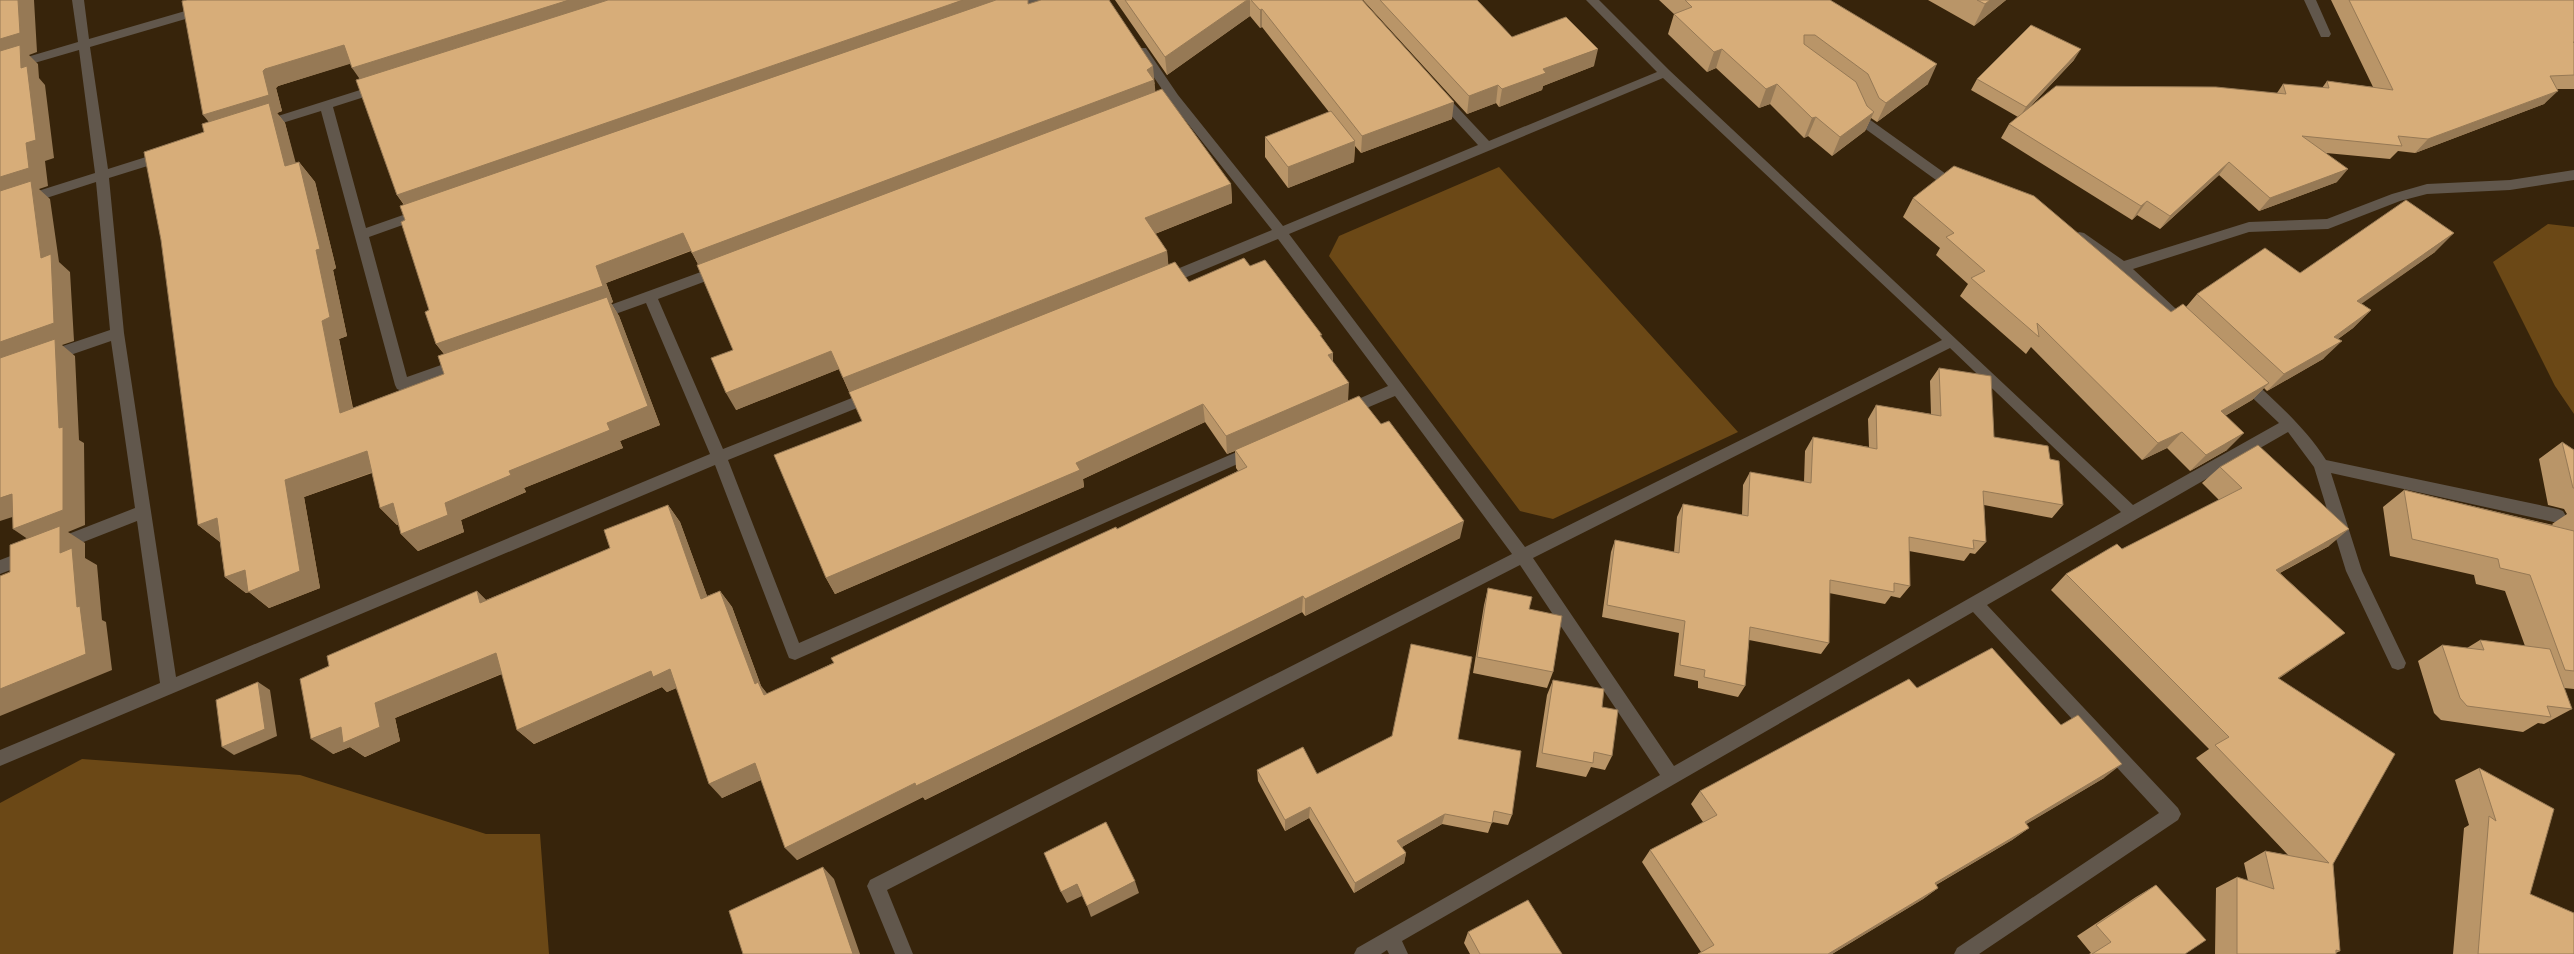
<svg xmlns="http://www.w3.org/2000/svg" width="2574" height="954" viewBox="0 0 2574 954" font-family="'Golos Text',sans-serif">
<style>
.green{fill:#6b4816}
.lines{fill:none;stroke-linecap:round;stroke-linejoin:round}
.minor{fill:#61574c;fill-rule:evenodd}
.wall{fill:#b99568;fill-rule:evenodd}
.shaded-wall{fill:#967955}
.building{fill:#d7ad79;stroke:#967955}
</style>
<rect width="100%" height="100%" fill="#37240b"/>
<path class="green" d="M1499,167L1738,432L1553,519L1520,511L1329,256L1339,236Z
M2548,224L2574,227V414L2555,386L2493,262Z
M82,759L300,775L486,834H540L549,954H0V803Z"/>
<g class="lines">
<path class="minor" d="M72,0H84L89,39L223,0H242L240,3L90,47L108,169L165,151L171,156L170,159L109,178L124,333L176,677L710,454L646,303L596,321L589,316L591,312L720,265L725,266L727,270L725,274L658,299L723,449L867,392H877L879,396L877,400L728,460L799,643L1248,447H1258L1260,451L1258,455L795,660L789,658L787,653L715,465L0,766V750L160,683L137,521L58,552L53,550L50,545L53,540L135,508L111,341L50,362L45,360L43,356L45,352L110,330L96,182L0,213V203L95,173L79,50L0,73V65L78,42Z
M1021,0H1039L1037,3L1009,12L1003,8Z
M1586,0H1599L1669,70L2133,505L2279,423L2239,385L2237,381L2239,377H2249C2277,403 2305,427 2326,460L2558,509L2563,511L2566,516L2563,521L2558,523L2331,473L2362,571L2406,663L2404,668L2398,670L2392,668L2346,571L2314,467L2288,432L1987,605L2178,808L2181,814L2178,820L1979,954H1954L1957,948L2159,813L1973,612L1402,941L1408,954H1389L1387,950L1381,954H1354L1357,948L1660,775L1520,565L887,890L913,954H895L867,886L870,880L1512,554L1395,396L1350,415H1340L1338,411L1340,407L1388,386L1278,239L1170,284H1160L1158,280L1160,276L1272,230L1170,101L1136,51L1138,48H1146L1178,95L1283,226L1478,145L1436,99L1434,96L1436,93H1444L1489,141L1657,72ZM1663,78L1942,340L1525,547L1289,234ZM1950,348L2121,512L1674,766L1533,558Z
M2304,0H2316L2331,34L2329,37H2321Z
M379,84L383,85V91L333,107L366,228L423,208L430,213L428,216L369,237L407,377L461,358L466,360L468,364L466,368L402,391L397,389L395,385L321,111L263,129L257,125L259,122Z
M1858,104L1862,105L1869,119L1946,174L1965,181L1966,184L1965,187L1960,189L1936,180L1860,125L1852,108Z
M2574,170V180L2510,190L2427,194L2400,201L2328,229L2249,232L2133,269L2190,322L2192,326L2185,331L2180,330L2117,271L2072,237L2079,232L2084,233L2124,261L2249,222L2327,219L2392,194L2427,184L2510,180Z
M29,549L34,551L37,556L34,561L0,574V560Z"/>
</g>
<path class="wall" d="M1115,0H1362L1452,119L1361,153L1355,146L1354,162L1288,188L1265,157V137L1329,112L1262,27L1260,28L1250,16L1167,75Z
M1363,0H1477L1512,37L1594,66L1543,86L1542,90L1499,107L1496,103L1467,114Z
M1659,0H1830L1928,84L1877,122L1871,118L1865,131L1832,156L1808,136L1804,138L1770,104L1759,108L1716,68L1707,72L1668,34L1674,14Z
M1928,0H2006L1974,26Z
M2331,0H2574V89H2557L2544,104L2415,153L2398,151L2390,159L2326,153L2337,182L2259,211L2219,175L2160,229L2137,215L2132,220L2001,138L2009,124L2018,117L1971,90L1977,79L2074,60L2027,110L2277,93L2283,84L2322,88L2327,81L2373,87Z
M182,1L1029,4L1155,83L1154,84L1155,92L1231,184L1232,203L1155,234L1167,251L1168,265L1189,282L1250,266L1322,338L1333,353V362L1348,401L1460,538L1305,616L1302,612L1048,739L925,800L923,797L797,860L761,780L722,798L676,688L667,692L662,687L534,744L517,730L502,674L395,718L400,741L365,757L350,747L333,754L329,666L477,591L486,600L610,548L668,505L680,522L707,596L720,591L732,607L761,686L767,694L1117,529L1238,471L1236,468L1235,451L1227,454L1205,422L1083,479L1084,487L835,594L826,578L862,421L839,369L736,410L733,350L698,264L691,251L606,283L613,302L611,303L619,316L660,425L620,441L623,448L524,488L526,492L461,520L464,532L418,551L401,534L398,524L397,525L380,508L372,473L304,497L320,588L269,608L249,592L246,593L225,577L220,542L198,525L204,132L209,122ZM351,63L360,79L397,195L404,205L405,220L429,310L436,344L444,354V374L353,408L339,339L347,336L333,270L336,268L315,182L299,162L295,163L285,123L277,113L282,111L276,88L278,86Z
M1913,198L2171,312L2186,307L2197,294L2300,273L2435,252L2361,303L2371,310L2353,328L2338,339L2323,359L2267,391L2264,388L2252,400L2225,416L2227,450L2190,471L2167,448L2142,460L2031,347L2026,354L1960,296L1968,284L1936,255L1940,248L1903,217Z
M1939,368L1994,437L2050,459L2063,505L2052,518L1984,505L1986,542L1975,554L1970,553L1964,561L1909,551L1910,586L1900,598L1891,596L1885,604L1829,593V643L1821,654L1749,640L1745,686L1738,697L1698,688V681L1674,676L1679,633L1602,617L1611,552L1615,540L1674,552L1677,517L1683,504L1742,515L1743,485L1750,472L1804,482L1805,451L1813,437L1869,447L1868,419L1876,405L1931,414L1930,381Z
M2562,442L2574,450V689L2564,688L2572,709L2544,724L2538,723L2523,732L2441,720L2434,713L2418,661L2442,645L2467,648L2480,640L2525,646L2505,591L2476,584L2474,575L2390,556L2383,507L2404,490L2553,525L2552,524L2567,514L2564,509L2548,505L2539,459Z
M2220,467L2329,546L2280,573L2345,633L2278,679L2333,864L2340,951L2336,953V954H2215L2216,888L2237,877L2248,881L2244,863L2265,851L2288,855L2196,758L2209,749L2051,590L2066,574L2122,549L2219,500L2202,483Z
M1488,588L1529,609L1553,672L1547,688L1473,673L1484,605Z
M1553,680L1602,707L1612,756L1605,770L1591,767L1586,777L1536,767L1547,695Z
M1917,688L2104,778L2026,824L2029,828L2012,840L1936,885L1938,888L1923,899L1832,954H1698L1701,952L1642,862L1650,850L1703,822L1691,804L1700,791Z
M1458,739L1512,815L1508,825L1492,822L1488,833L1442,824L1402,847L1406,853L1404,863L1354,893L1309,818L1285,831L1258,781L1257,770L1317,774Z
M2479,768L2530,894L2574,954H2453L2464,828L2469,825L2455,780Z
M2156,885L2185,954H2089L2091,953L2077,936L2136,897Z
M1468,932L1562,954H1470L1464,943Z"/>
<path class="shaded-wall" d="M18,0H34L37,52L29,55L38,64L39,78L45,85L54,158L45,161L48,186L39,189L50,199L59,262L70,272L74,341L62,345L75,356L79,440L84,443L85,525L68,532L85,543V558L97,565L102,620L106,622L112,670L0,716V689L77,607L35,544L13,529L59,428L0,366V342L41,258L0,201V39Z
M569,0H630L364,85L352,68Z
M963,0H1015L409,211L397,195Z
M1247,0H1250V16L1167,75L1165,57Z
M1990,0H2006L1974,26L1985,4Z
M1262,9V27L1260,28V10Z
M344,45L356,62L278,86L276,88L282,111L277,113L285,123L302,186L285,166L217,132L203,115L265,69Z
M1598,49L1594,66L1543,86L1542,90L1499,107L1502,89L1543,69Z
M1722,49L1716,68L1707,72L1714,52Z
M2081,49L2074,60L2019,118L2026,107Z
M1937,64L1928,84L1877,122L1886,103Z
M1153,66L1156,98L701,270L692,253L1147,70Z
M1777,84L1770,104L1759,108L1766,89Z
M1498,85L1496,103L1467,114L1469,96Z
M2558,91L2544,104L2415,153L2428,139Z
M1454,102L1452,119L1361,153L1362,136Z
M1874,112L1865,131L1832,156L1840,137Z
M1816,117L1808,136L1804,138L1812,118Z
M1355,141L1354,162L1288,188V167Z
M299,162L315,182L336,268L333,270L347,336L339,339L357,431L340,413L322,321L316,250Z
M2229,162L2219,175L2160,229L2170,216Z
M2348,169L2337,182L2259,211L2270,198Z
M1231,184L1232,203L1147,237L1145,218Z
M2147,201L2137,215L2132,220L2141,206Z
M683,233L692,250L606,283L613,302L611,303L619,316L660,425L620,441L623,448L524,488L526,492L461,520L464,532L418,551L401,534L445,503L449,360L436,344L596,266Z
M2454,233L2435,252L2340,319L2357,301Z
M1167,251L1169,270L851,396L843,378Z
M2371,310L2353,328L2316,355L2334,337Z
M2342,341L2323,359L2267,391L2284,374Z
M831,351L839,369L736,410L726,393Z
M1333,353L1332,371L1328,355Z
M1349,383L1348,402L1227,454L1226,436Z
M2269,383L2252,400L2204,428L2221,411Z
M1203,404L1205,422L1083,479L1084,487L835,594L826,578Z
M2182,432L2167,448L2142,460L2158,443Z
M2244,433L2227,450L2190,471L2206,455Z
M367,451L384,468L304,497L320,588L269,608L249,592L246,593L225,577L285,480Z
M12,494L34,510L0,521V498Z
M393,503L410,520L397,525L380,508Z
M668,505L680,522L714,615L701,599Z
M217,518L238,535L220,542L198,525Z
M1464,521L1460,538L1305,616V599Z
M2349,529L2329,546L2257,585L2276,570Z
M477,591L494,608L480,603Z
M720,591L732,607L761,686L770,697L775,710L755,684Z
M1303,596L1302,612L1048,739L925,800L923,797L797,860L785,848L915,783Z
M2345,633L2324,648L2258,692L2278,678Z
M496,653L513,669L395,718L400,741L365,757L350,747L333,754L311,739L341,727L375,703Z
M670,669L684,685L667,692L662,687L534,744L517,730L651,671Z
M258,682L270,690L277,736L234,755L222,747Z
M755,763L767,777L722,798L709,784Z
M2122,764L2104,778L2008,835L2025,822Z
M1310,807L1309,818L1285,831V820Z
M1445,814L1442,824L1395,851L1397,841Z
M2029,828L2012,840L1920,894L1935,883Z
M1406,853L1404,863L1354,893L1355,883Z
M823,867L834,879L860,954H853Z
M1135,881L1139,893L1091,917L1087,906Z
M1077,884L1082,896L1067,903L1061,892Z
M1938,888L1923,899L1832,954H1828Z"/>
<path class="building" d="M0,0H18L20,33L0,39Z
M187,0H569L352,68L344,45L265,69L263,71L269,95L203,115L182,1Z
M608,0H963L397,195L356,80Z
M996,0H1028V4L1041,0H1109L1153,66L1147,70L1154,80L692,253L683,233L596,266L603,286L436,344L425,312L429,310L401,222L405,220L400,206Z
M1125,0H1247L1165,57Z
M1251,0H1362L1454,102L1362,136L1262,9L1260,10Z
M1380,0H1477L1512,37L1566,17L1598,49L1543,69L1546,73L1502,89L1498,85L1469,96Z
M1685,0H1830L1937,64L1886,103L1879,98L1868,74L1815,35H1804V44L1856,82L1867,106L1874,112L1840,137L1816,117L1812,118L1777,84L1766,89L1722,49L1714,52L1674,14L1692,7Z
M1977,0H1990L1985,4Z
M2349,0H2574V42H2573L2574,43V75L2550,76L2558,91L2428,139L2398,136L2402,146L2302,136L2348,169L2270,198L2229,162L2170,216L2147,201L2141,206L2009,124L2056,86L2216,87L2286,94L2283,84L2329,88L2327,81L2393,90Z
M2031,25L2081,49L2026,107L1977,79Z
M20,45L21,68L27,66L36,140L26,143L29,168L0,177V51Z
M1162,89L1231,184L1145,218L1167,251L843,378L831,351L726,393L711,358L733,350L697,265Z
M269,103L285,166L299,162L320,249L316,250L330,317L322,321L340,413L444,374L438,356L607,297L648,406L607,423L610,430L509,471L511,475L445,503L448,515L401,534L393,503L380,508L367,451L285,480L300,571L248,592L245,570L225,577L217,518L198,525L161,240L144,152L204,132L202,124Z
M1331,111L1355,141L1288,167L1265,137Z
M1954,166L2034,196L2171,312L2183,304L2269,383L2221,411L2244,433L2206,455L2182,432L2158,443L2037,323L2039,337L1971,278L1985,271L1946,237L1954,233L1913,198Z
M31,181L41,258L51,254L54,323L0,342V191Z
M2406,200L2454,233L2357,301L2371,310L2334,337L2342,341L2284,374L2197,294L2265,248L2300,273Z
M1244,258L1250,266L1265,260L1322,335H1320L1333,353L1328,355L1349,383L1226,436L1203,404L1076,463L1080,470L826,578L774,455L862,421L849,392L1175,262L1189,282Z
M55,339L59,428L63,427V510L13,529L12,494L0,498V358Z
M1939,368L1991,376L1994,437L2048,446L2050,459L2059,461L2063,505L1983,491L1986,542L1973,540L1974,549L1909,537L1910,586L1894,583V592L1830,580L1829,643L1750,627L1745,686L1704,677L1705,670L1680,665L1685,621L1607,605L1615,540L1679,553L1683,504L1748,516L1750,472L1811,483L1813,437L1877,449L1876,405L1941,416Z
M1359,396L1381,424L1389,421L1464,521L1305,599L1303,596L1042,725L916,786L915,783L785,848L755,763L709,784L670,669L653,677L651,671L517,730L496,653L375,703L380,727L343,743L341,727L311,739L300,679L329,666L327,656L477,591L480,603L610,548L604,530L668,505L701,599L720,591L755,684L758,682L764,695L834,663L831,658L1116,527L1117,529L1247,467L1235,450Z
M2562,442L2574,450V488H2573Z
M2258,445L2349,529L2276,570L2345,633L2278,678L2395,754L2333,864L2340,951L2336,950V954H2237V877L2274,889L2265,851L2329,863L2215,745L2229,737L2066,574L2117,544L2122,549L2242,488L2220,467Z
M2404,490L2574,531V671L2565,670L2530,575L2500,568L2498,559L2412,539Z
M60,526V553L72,548L77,607L80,606L86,654L0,689V576L10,572V545Z
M1488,588L1532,597L1529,609L1562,616L1553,672L1477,657Z
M2480,640L2550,649L2572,709L2547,706L2551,717L2467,706L2460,698L2442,645L2484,650Z
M1411,644L1472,657L1458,739L1521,751L1512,815L1494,811L1492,823L1445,814L1397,841L1406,853L1355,883L1310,807L1285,820L1257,770L1303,747L1317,774L1392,736Z
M1992,648L2061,725L2078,715L2122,764L2025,822L2029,828L1935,883L1938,888L1828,954H1698L1714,945L1650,850L1717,815L1700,791L1909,679L1917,688Z
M1553,680L1604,689L1602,707L1618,710L1612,756L1594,752L1593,763L1542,753Z
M258,682L265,729L222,747L216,700Z
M2479,768L2554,809L2530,894L2574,913V954H2478L2489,816L2496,821Z
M1106,822L1135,881L1087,906L1077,884L1061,892L1044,853Z
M823,867L853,954H743L729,911Z
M2156,885L2206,940L2185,954H2092L2111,942L2096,925Z
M1528,900L1562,954H1480L1468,932Z"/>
</svg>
